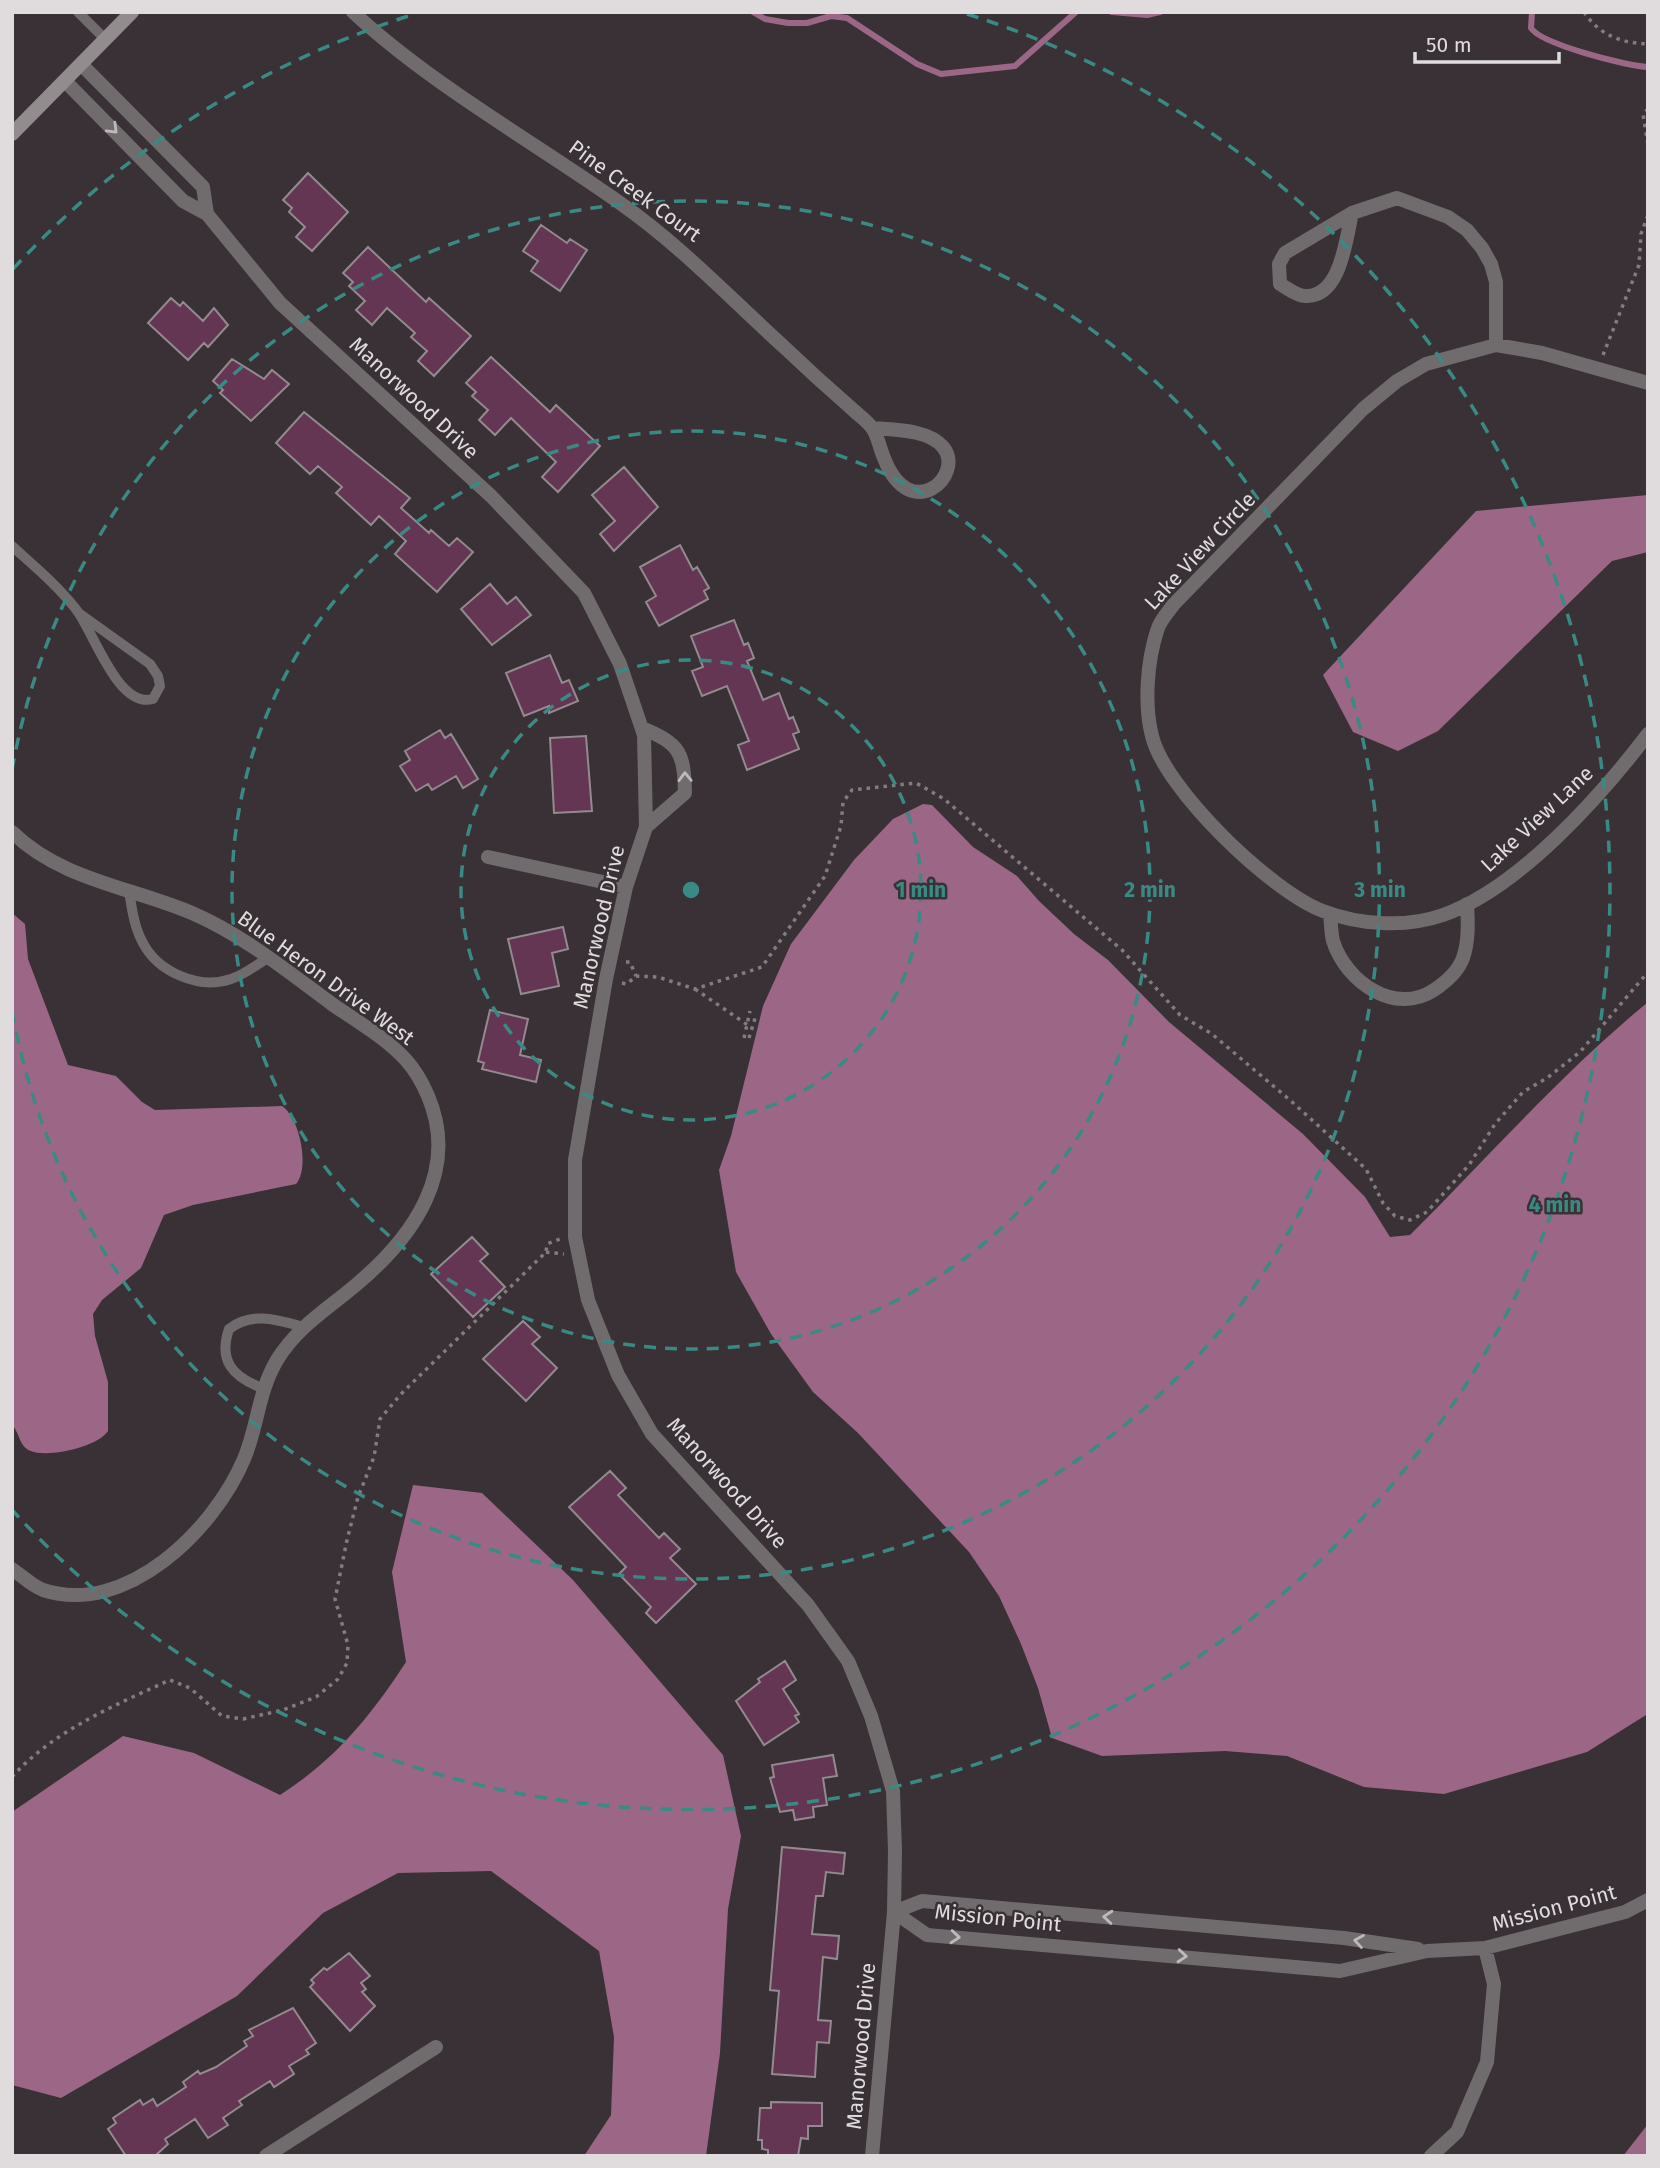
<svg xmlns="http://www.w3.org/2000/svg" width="1660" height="2168" viewBox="0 0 1660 2168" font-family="'Fira Sans',sans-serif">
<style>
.water{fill:#9c6786}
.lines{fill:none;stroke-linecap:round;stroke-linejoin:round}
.stream{stroke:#9c6786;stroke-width:6}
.building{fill:#653653;stroke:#938a8f;stroke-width:2}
.path{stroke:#837c7f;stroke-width:3.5;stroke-dasharray:3.5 5;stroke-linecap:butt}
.lane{stroke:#706c6e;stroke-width:10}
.street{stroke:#706c6e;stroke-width:14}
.secondary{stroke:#928c8f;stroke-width:14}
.oneway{stroke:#bebabc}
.ring{fill:none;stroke:#398a84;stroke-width:3.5;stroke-dasharray:12 9}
.labels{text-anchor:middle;stroke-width:5;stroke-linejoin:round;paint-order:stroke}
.street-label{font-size:21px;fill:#e0dbdd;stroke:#393135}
.centre{fill:#398a84;stroke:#393135;stroke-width:3.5}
.ring-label{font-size:21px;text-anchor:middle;font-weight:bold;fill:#398a84;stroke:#393135;stroke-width:5;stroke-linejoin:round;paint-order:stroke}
</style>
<rect width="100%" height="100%" fill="#393135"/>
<path class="water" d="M1648,495V552L1612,561L1438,731L1398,751L1353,732L1323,675L1476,511Z
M923,804L932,805L973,847L1017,876L1039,901L1074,934L1108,960L1169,1022L1303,1134L1365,1197L1390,1237L1410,1235C1488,1157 1562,1073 1648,1002L1646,1715L1587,1752L1444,1794L1364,1787L1287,1756L1225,1751L1102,1756L1052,1738L1038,1688L1021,1644L999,1596L969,1552L858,1433L813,1392L771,1334L736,1272L719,1170L731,1136L763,1006L791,944L854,860L893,819Z
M12,913L25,924L28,959L68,1065L116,1076L142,1102L155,1110L282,1106C300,1118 310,1168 296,1184L193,1205L164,1215L141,1268L102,1300L93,1314L95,1336L108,1382V1431C98,1447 48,1458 31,1451C19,1447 20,1433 12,1425Z
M413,1485L482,1493L573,1580L723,1755L741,1836L728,1909L720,2053L706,2156H584L611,2115L614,2037L599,1951L491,1871L398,1873L323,1913L237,1996L61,2098L12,2085V1812L123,1736L194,1753L280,1795C336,1759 370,1717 406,1662L392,1572Z
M1648,2124V2156H1623Z"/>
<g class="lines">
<path class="stream" d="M753,12L765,19L788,23H807L831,16L847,18L917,64L941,74L1015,66L1076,12
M1112,12L1147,15L1160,12
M1532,12L1531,28C1541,44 1626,66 1648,67"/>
</g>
<path class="building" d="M308,173L348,212L312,251L296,237L305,227L289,212L292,208L283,200Z
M541,225L567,243L570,239L587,250L560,291L531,271L538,261L523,251Z
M368,247L426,302L429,298L471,336L434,376L418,361L427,351L411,337L415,333L387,308L372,325L356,310L365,301L349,286L353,282L343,273Z
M171,298L180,306L183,302L203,321L214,308L228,325L208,347L204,343L188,360L148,323Z
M491,357L550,412L556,405L600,446L558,492L542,477L556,462L511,418L495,435L479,420L488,410L472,396L476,392L466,383Z
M232,359L264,379L272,370L289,384L251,421L220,393L223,390L213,381Z
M304,412L410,498L401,508L429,533L431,530L449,546L457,538L473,552L437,592L395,554L406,541L379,516L371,525L336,493L342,487L318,466L310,474L276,443Z
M624,467L658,507L614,551L600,534L615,521L592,495Z
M680,545L693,570L697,567L709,588L704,591L708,599L659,626L646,602L656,596L640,567Z
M490,584L507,604L516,597L531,615L492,645L461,609Z
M734,620L744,645L748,643L754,658L747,661L763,700L779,693L789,719L793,717L799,732L793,734L799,749L747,770L738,745L749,741L727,686L702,696L692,671L703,667L691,636Z
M550,655L562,683L569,680L578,701L549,713V706L524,716L506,673Z
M440,730L445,738L451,734L478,779L463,788L456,776L432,790L428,784L416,791L400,766L410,760L405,751Z
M586,736L592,811L554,813L550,738Z
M563,927L568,949L552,953L559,986L521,994L508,939Z
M490,1010L528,1019L520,1055L541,1060L536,1082L482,1069L484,1063L478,1061Z
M472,1237L488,1254L480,1261L505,1287L473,1317L431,1274Z
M523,1321L540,1337L532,1344L557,1368L526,1401L483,1359Z
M610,1471L626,1488L618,1495L659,1538L664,1533L680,1549L670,1558L696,1584L656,1623L646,1613L651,1607L619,1574L626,1567L569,1507Z
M785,1661L796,1680L783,1689L799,1714L795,1716L799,1722L764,1745L736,1701L760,1682L758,1679Z
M833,1755L837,1776L823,1778L827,1805L813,1807L814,1817L795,1820L793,1810L780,1812L770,1778L774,1777L772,1765Z
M782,1847L845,1853L843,1874L826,1872L823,1896H816L812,1934L839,1936L837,1959L823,1957L818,2020L831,2021L829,2043L817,2042L815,2077L772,2074L779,1991L770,1990Z
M349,1953L370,1976L361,1983L366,1989L362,1992L375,2006L350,2031L310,1987L314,1983L311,1980L324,1968L327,1970Z
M293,2008L316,2043L306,2050L309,2054L289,2066L294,2074L274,2087L270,2081L239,2101L242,2105L223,2118L228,2125L208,2138L195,2119L165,2139L168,2144L155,2156H126L108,2129L116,2123L113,2118L140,2100L143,2105L153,2099L157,2106L186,2087L183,2082L198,2071L200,2074L216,2067L247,2046L244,2041L253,2036L249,2030Z
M771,2102L822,2103V2126H808V2139L801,2138L798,2156H768V2150L762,2149V2140H758L760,2108H771Z"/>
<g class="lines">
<path class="path" d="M1584,12C1599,35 1621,43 1648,44
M1648,109L1643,114L1648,145
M1603,355L1639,265L1641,234L1648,215
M626,962H630L636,976
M622,983L627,984L636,976L658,977L695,989L762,967L825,876L841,826L843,802L852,790L916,783L944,799L1122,950L1180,1015L1212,1034L1291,1101L1366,1169L1383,1203L1395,1216L1410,1220L1427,1212L1469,1165L1495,1124L1523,1092L1547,1078L1580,1052L1648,972
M695,989L752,1028
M744,1038L750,1011
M749,1038L756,1015
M546,1252L564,1254
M12,1777C53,1731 115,1705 170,1680L190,1688L222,1716L243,1719L283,1710L316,1697L338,1679L347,1663L348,1645L335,1599L347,1540L358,1497L374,1457L380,1419L401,1394L546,1252L547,1244L560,1239"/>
<path class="lane" d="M78,12L105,39
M12,546C34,566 57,585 75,608C93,629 117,709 153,699L160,686L158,676L150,664L80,614
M129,891C132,909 134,927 143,943C158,972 199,990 231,979C244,975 256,965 268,958
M262,1388C233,1377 218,1361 229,1329C252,1311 278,1320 304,1327"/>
<path class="street" d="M353,12C430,84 534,142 620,203C680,245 729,297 783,346C805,367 827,387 850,407C857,414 868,421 873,429C878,437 880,449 884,458C910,526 966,475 943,447C928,429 893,430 872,428
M65,81L183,201L207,214L203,187L81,64
M1352,213C1346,238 1341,298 1305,296C1297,296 1287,288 1280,284L1279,264L1285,253L1352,213L1397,198L1448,217L1467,230L1482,248L1491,264L1496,282V345
M207,214L280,303L491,496L584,593L620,664L644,735L646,827L626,887L606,979L575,1160V1237L588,1300L618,1375L652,1434L808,1605L848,1661L871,1716L893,1791L895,1851L894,1912L872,2156
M1648,383L1542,353L1496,345L1426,364L1397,381L1363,409L1174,604C1168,612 1159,622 1157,631C1147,662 1144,705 1152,736C1165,790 1272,892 1323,911C1359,925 1406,928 1443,915C1518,889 1600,797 1648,734
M642,728C680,744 684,752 685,793L646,827
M12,832C61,880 131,887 192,913C243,935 287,971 332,1004C356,1021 385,1037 406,1060C415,1070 423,1084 428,1096C460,1171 413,1237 357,1284C328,1309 298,1326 277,1360C258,1392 258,1426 244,1459C214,1530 126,1617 43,1590C32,1586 21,1575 12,1569
M488,857L626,887
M1330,914C1331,922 1331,933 1333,941C1346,982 1395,1016 1434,990C1446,982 1458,972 1463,958C1469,941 1468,921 1467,904
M894,1912L927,1935L1340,1971L1427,1951L1485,1948L1625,1912L1648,1900
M894,1912L922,1901L1344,1938L1418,1949
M266,2156L436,2047
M1431,2156L1457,2132L1487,2062L1494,1984L1485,1948"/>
<path class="secondary" d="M12,134L132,12"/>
</g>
<defs><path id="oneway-chevron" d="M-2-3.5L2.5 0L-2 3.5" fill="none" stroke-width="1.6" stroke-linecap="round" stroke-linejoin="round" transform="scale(1.75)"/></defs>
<g class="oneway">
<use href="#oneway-chevron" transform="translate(113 129) rotate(45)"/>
<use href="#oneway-chevron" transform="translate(685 777) rotate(-91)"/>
<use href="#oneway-chevron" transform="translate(1108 1917) rotate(-175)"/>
<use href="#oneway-chevron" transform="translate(955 1937) rotate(5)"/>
<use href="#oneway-chevron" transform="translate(1359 1941) rotate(-171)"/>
<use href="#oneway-chevron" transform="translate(1182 1956) rotate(5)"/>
</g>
<g class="ring">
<circle cx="691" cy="890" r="230"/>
<circle cx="691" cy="890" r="459"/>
<path d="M12 770A689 689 0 1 1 12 1010"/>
<path d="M13 269A919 919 0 0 1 415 14M967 14A919 919 0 1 1 13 1511"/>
</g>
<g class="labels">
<g class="street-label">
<text transform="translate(635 191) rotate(36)" y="7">Pine Creek Court</text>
<text transform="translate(414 398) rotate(43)" y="7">Manorwood Drive</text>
<text transform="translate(1200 551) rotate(-47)" y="7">Lake View Circle</text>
<text transform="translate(1537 819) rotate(-43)" y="7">Lake View Lane</text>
<text transform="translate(599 927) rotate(-77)" y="7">Manorwood Drive</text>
<text transform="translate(326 978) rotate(36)" y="7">Blue Heron Drive West</text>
<text transform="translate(727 1483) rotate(48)" y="7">Manorwood Drive</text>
<text transform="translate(1554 1908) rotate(-15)" y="7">Mission Point</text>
<text transform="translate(998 1918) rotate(6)" y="7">Mission Point</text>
<text transform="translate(861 2046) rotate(-85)" y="7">Manorwood Drive</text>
</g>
</g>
<circle cx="691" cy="890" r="10" class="centre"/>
<g class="ring-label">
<text x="921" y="897">1 min</text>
<text x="1150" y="897">2 min</text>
<text x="1380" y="897">3 min</text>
<text x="1555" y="1212">4 min</text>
</g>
<rect width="1660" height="2168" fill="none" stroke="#e0dbdd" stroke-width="28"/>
<path d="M1415 52v10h144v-10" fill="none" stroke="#e0dbdd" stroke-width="3.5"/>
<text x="1426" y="52" font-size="21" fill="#e0dbdd" stroke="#393135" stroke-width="5" paint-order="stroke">50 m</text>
</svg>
